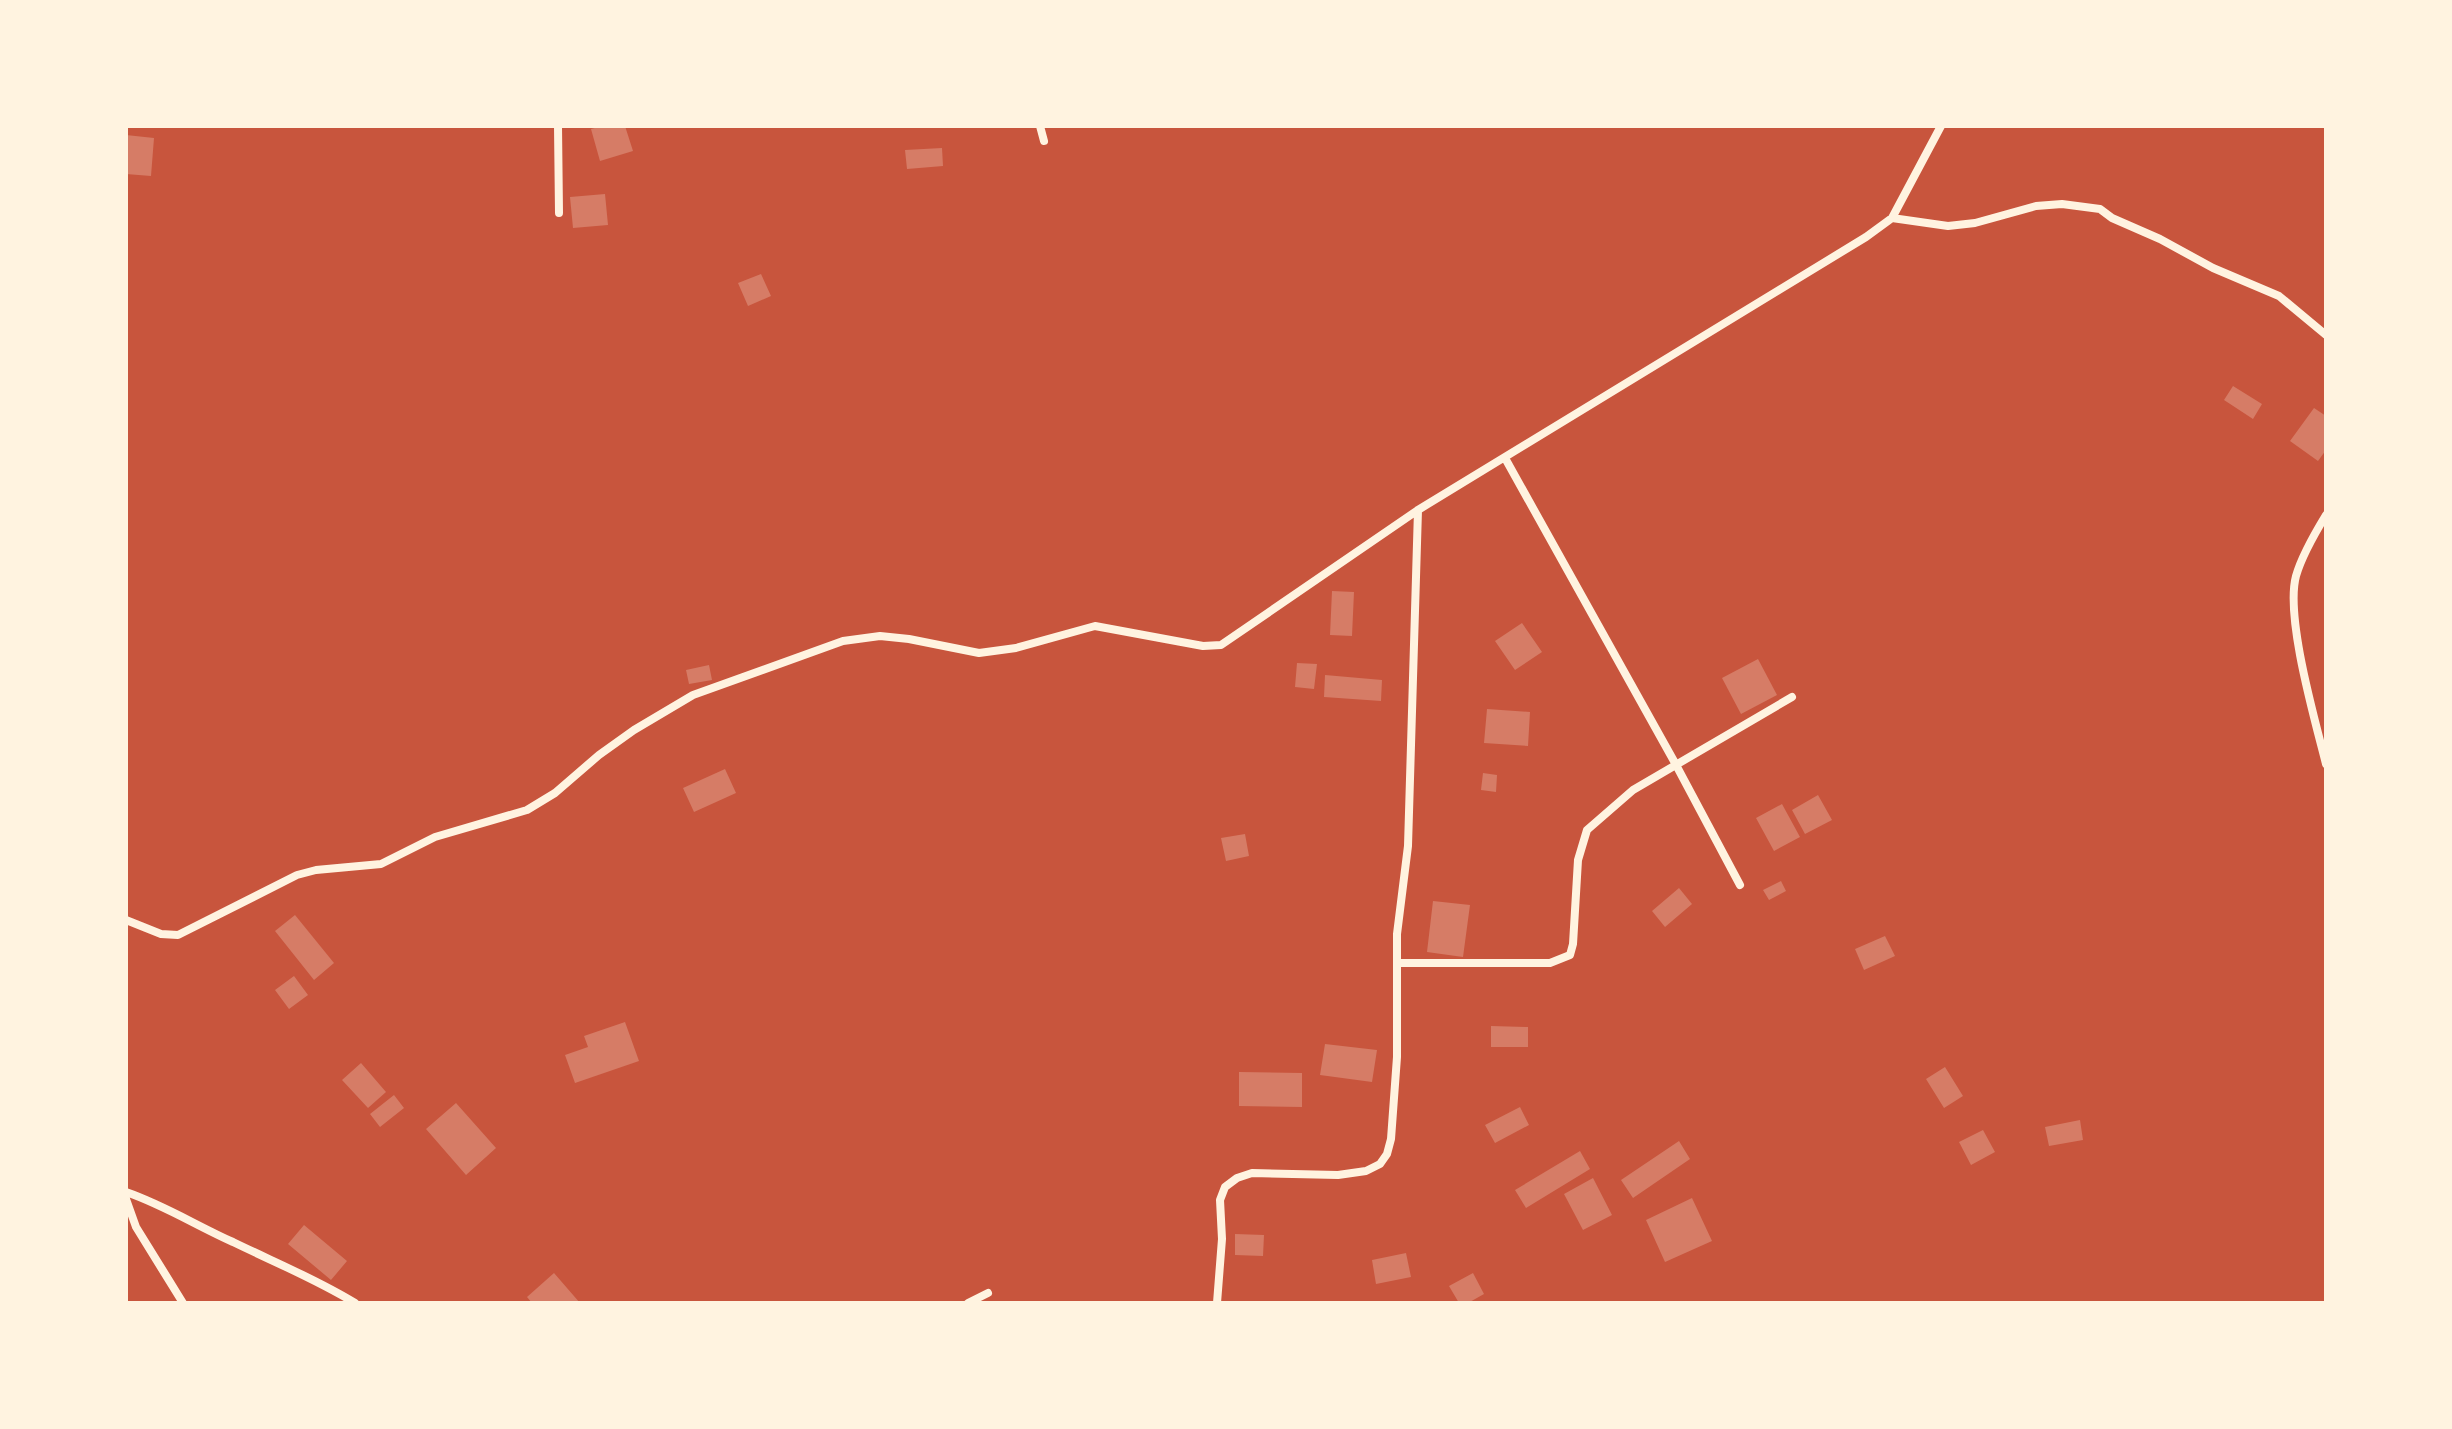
<svg xmlns="http://www.w3.org/2000/svg" width="2452" height="1429" viewBox="0 0 2452 1429" font-family="Jost,sans-serif">
<style>
.building{fill:#d67c66}
.lines{fill:none;stroke-linecap:round;stroke-linejoin:round}
.minor{stroke:#fff3e0;stroke-width:8}
</style>
<rect width="100%" height="100%" fill="#c8553d"/>
<path class="building" d="M602,126H625L633,151L600,161L591,129Z
M126,135L154,138L151,176L126,174Z
M942,148L943,166L907,169L905,150Z
M605,194L608,225L573,228L570,197Z
M761,274L771,296L748,306L738,283Z
M2233,386L2262,404L2253,419L2224,400Z
M2314,408L2326,416V450L2318,461L2290,441Z
M1332,591L1354,592L1352,636L1330,635Z
M1522,623L1542,652L1515,670L1495,641Z
M1758,659L1777,695L1741,714L1722,678Z
M1297,663L1317,664L1314,689L1295,687Z
M709,665L712,680L689,684L686,670Z
M1325,675L1382,680L1381,701L1324,697Z
M1487,709L1530,712L1528,746L1484,743Z
M725,769L736,793L694,812L683,788Z
M1483,773L1497,775L1496,792L1481,790Z
M1818,795L1832,820L1805,834L1792,810Z
M1782,804L1800,837L1774,851L1756,818Z
M1245,834L1249,856L1226,861L1221,838Z
M1781,881L1786,891L1769,900L1763,890Z
M1679,888L1692,904L1665,927L1652,911Z
M1433,901L1470,905L1463,957L1427,952Z
M295,915L334,963L314,980L275,931Z
M1885,936L1895,956L1864,970L1855,949Z
M294,976L308,995L289,1009L275,990Z
M625,1022L639,1061L575,1083L565,1055L588,1047L584,1036Z
M1491,1026L1528,1027V1047H1491Z
M1325,1044L1377,1050L1372,1082L1320,1075Z
M361,1063L386,1092L368,1108L342,1080Z
M1945,1067L1963,1096L1944,1108L1926,1079Z
M1239,1072L1302,1073V1107L1239,1106Z
M394,1095L404,1108L380,1127L370,1114Z
M456,1103L496,1148L466,1175L426,1129Z
M1520,1107L1529,1125L1495,1143L1485,1125Z
M2080,1120L2083,1140L2049,1146L2045,1127Z
M1983,1130L1995,1152L1971,1165L1959,1142Z
M1679,1141L1690,1159L1633,1198L1621,1180Z
M1580,1151L1590,1169L1526,1208L1515,1190Z
M1593,1178L1612,1215L1583,1230L1564,1194Z
M1692,1198L1712,1241L1665,1262L1646,1220Z
M304,1225L347,1261L331,1280L288,1244Z
M1235,1234L1264,1235L1263,1256L1235,1255Z
M1406,1253L1411,1277L1376,1284L1372,1260Z
M554,1273L580,1303H532L527,1297Z
M1473,1273L1484,1294L1468,1303H1459L1449,1286Z"/>
<g class="lines">
<path class="minor" d="M558,126L559,213
M1040,126L1044,141
M1892,218L1948,226L1975,223L2036,206L2062,204L2100,209L2112,218L2160,239L2213,268L2279,296L2326,335
M1505,458L1675,763L1740,885
M2326,515C2315,533 2302,555 2296,576C2285,617 2315,720 2326,764
M126,920L161,934L178,935L297,875L316,870L381,864L435,837L527,810L555,793L599,755L634,730L693,695L843,641L880,636L909,639L979,653L1016,648L1095,626L1203,646L1221,645L1418,510L1866,237L1892,218L1941,126
M1398,963H1550L1570,955L1573,944L1578,860L1587,830L1633,790L1792,697
M126,1192C164,1205 197,1226 233,1242C274,1262 316,1279 355,1303
M126,1199L136,1227L183,1303
M968,1303L988,1293
M1217,1303L1222,1239L1220,1200L1225,1187L1237,1178L1252,1173L1338,1175L1366,1171L1380,1164L1387,1154L1391,1139L1397,1057V934L1408,846L1418,510"/>
</g>
<rect width="2452" height="1429" fill="none" stroke="#fff3e0" stroke-width="256"/>
</svg>
